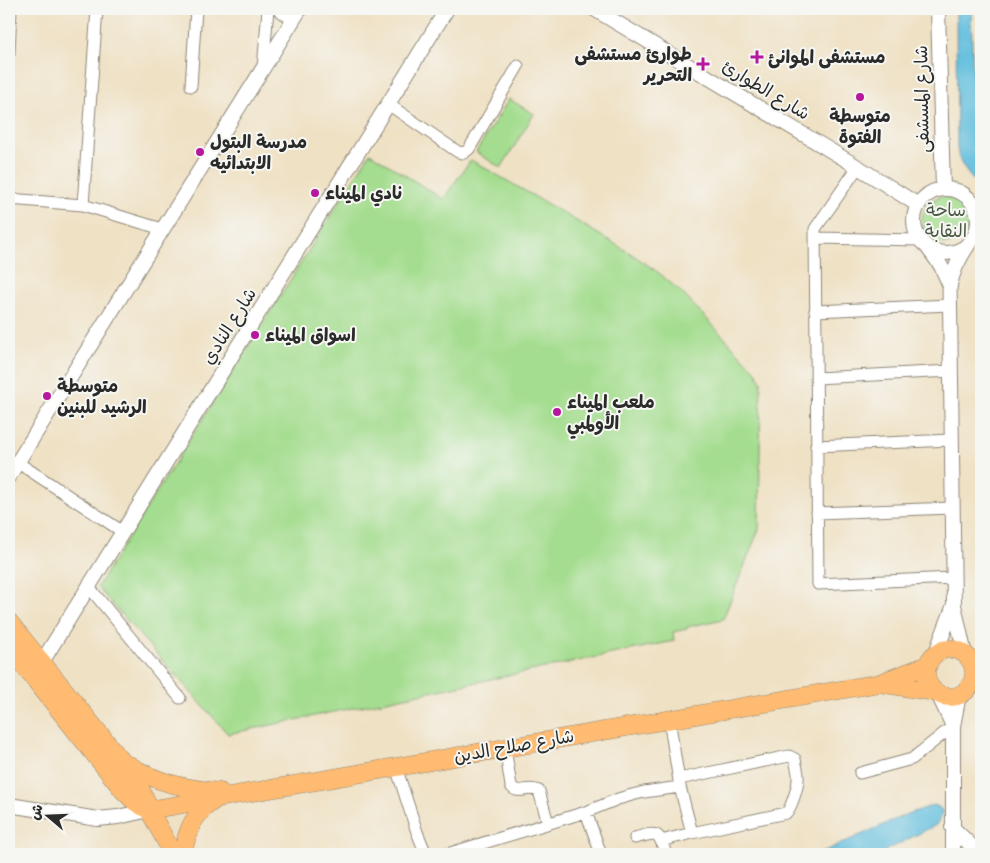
<svg xmlns="http://www.w3.org/2000/svg" width="990" height="863" viewBox="0 0 990 863" font-family="'Indie Flower','Playpen Sans Arabic',sans-serif">
<style>
.green{fill:#a4dd8f;stroke:#68845d}
.water{fill:#5ebddd;stroke:#447484}
.lines{fill:none;stroke-linecap:round;stroke-linejoin:round}
.minor-casing{stroke:#8d8678;stroke-width:13}
.tertiary-casing{stroke:#8d8678;stroke-width:16}
.primary-casing{stroke:#8d8678;stroke-width:19}
.minor{stroke:#fff;stroke-width:11}
.tertiary{stroke:#fff;stroke-width:14}
.primary{stroke:#ffbb71;stroke-width:18}
.poi-dot{fill:#b5179e;stroke:#f6f6f2;stroke-width:2}
.labels{text-anchor:middle;stroke-width:4;stroke-linejoin:round;paint-order:stroke}
.poi-label{font-size:18px;font-weight:bold;fill:#2b2b2b;stroke:#f6f6f2;text-anchor:start}
.street-label{font-size:18px;fill:#2b2b2b;stroke:#f6f6f2}
.park-label{font-size:18px;fill:#495844;stroke:#f6f6f2}
</style>
<rect width="100%" height="100%" fill="#f6f6f2"/>
<filter id="ink" filterUnits="userSpaceOnUse"><feTurbulence type="fractalNoise" baseFrequency=".02" numOctaves="2"/><feDisplacementMap in="SourceGraphic" scale="10" xChannelSelector="R" yChannelSelector="G"/><feConvolveMatrix kernelMatrix="1 2 1 2 8 2 1 2 1" color-interpolation-filters="sRGB"/></filter>
<filter id="wash" filterUnits="userSpaceOnUse"><feTurbulence type="fractalNoise" baseFrequency=".0096" numOctaves="4" result="noise"/><feDisplacementMap in="SourceGraphic" scale="20" xChannelSelector="R" yChannelSelector="G"/><feGaussianBlur stdDeviation="1.12" result="paint"/><feColorMatrix in="noise" values="0 0 0 0 0 0 0 0 0 0 0 0 0 0 0 0 0 1.4 0 .05"/><feComposite in="paint" operator="in"/></filter>
<g filter="url(#wash)">
<rect width="100%" height="100%" fill="#efe1c4"/>
<path class="green" d="M509,99L534,114L501,168L476,152Z
M370,153L443,199L471,160L558,210L630,253L659,273L683,294L755,370L761,381L759,529L723,619L687,627V629L673,632L674,641L228,734L97,587Z
M922 220a24 24 0 1 1 48 0a24 24 0 1 1-48 0Z"/>
<path class="water" d="M956,9H971L975,140L981,155V189C970,177 959,165 957,148Z
M934,805C947,809 942,817 936,825L879,854H818L905,815Z"/>
</g>
<g filter="url(#ink)">
<g class="lines">
<g class="minor-casing">
<path id="minor" d="M277,9L293,20
M9,53L11,9
M263,68L268,9
M191,86L196,9
M388,104L458,152L464,153L469,149L518,66
M858,167L815,229L818,584L953,578
M9,199L83,205L162,229
M83,205L97,9
M815,238L920,240
M815,311L950,305
M816,378L951,371
M816,446L951,440
M17,462L123,532
M817,513L952,508
M89,587L180,698
M669,719L680,787L692,833
M505,748L511,786C518,796 528,785 539,791L548,823
M396,767L417,832L426,854
M860,773L912,759L953,726
M586,812L601,854
M635,838C659,831 658,832 666,854
M661,841L692,833L786,813C791,809 798,787 798,779C799,773 796,766 795,759L789,756L679,779
M447,854L586,812L618,799L632,795L644,792L680,787"/>
</g>
<g class="tertiary-casing">
<path id="tertiary" d="M594,9L858,167L918,205
M938,9L943,189
M914 221a32 32 0 1 1 64 0a32 32 0 1 1-64 0Z
M928,248L941,266L950,286
M9,476L300,9
M935,655L954,605
M965,655L954,605L950,305C950,299 949,291 950,285C953,270 960,257 968,245
M42,662L447,9
M938,694L953,726
M9,805L98,819L118,817L149,810
M952,827L980,854
M953,854V726L959,695"/>
</g>
<g class="primary-casing">
<path id="primary" d="M9,622L137,780L149,810L173,854
M9,647L123,790L135,802L149,810
M926 673a24 24 0 1 1 48 0a24 24 0 1 1-48 0Z
M880,683L935,692
M129,765C156,783 188,789 220,792
M149,810L880,683L928,665
M183,854C187,829 194,813 216,799"/>
</g>
<use href="#minor" class="minor"/>
<use href="#tertiary" class="tertiary"/>
<use href="#primary" class="primary"/>
</g>
</g>
<g class="poi-dot">
<path d="M754.5 49.5h5v5h5v5h-5v5h-5v-5h-5v-5h5z"/>
<path d="M700.5 56.5h5v5h5v5h-5v5h-5v-5h-5v-5h5z"/>
<circle cx="860" cy="97" r="5"/>
<circle cx="200" cy="152" r="5"/>
<circle cx="315" cy="193" r="5"/>
<circle cx="255" cy="335" r="5"/>
<circle cx="47" cy="396" r="5"/>
<circle cx="557" cy="412" r="5"/>
</g>
<g class="labels">
<g class="poi-label">
<text x="692" y="60" text-anchor="end">طوارئ مستشفى<tspan x="692" dy="21">التحرير</tspan></text>
<text x="768" y="63">مستشفى الموانئ</text>
<text x="860" y="122" text-anchor="middle">متوسطة<tspan x="860" dy="21">الفتوة</tspan></text>
<text x="210" y="148">مدرسة البتول<tspan x="210" dy="21">الابتدائيه</tspan></text>
<text x="325" y="199">نادي الميناء</text>
<text x="265" y="341">اسواق الميناء</text>
<text x="57" y="392">متوسطة<tspan x="57" dy="21">الرشيد للبنين</tspan></text>
<text x="567" y="408">ملعب الميناء<tspan x="567" dy="21">الأولمبي</tspan></text>
</g>
<g class="street-label">
<text transform="translate(766 90) rotate(31)" y="6">شارع الطوارئ</text>
<text transform="translate(922 99) rotate(-91)" y="6">شارع المسشفى</text>
<text transform="translate(229 326) rotate(-58)" y="6">شارع النادي</text>
<text transform="translate(514 746) rotate(-10)" y="6">شارع صلاح الدين</text>
</g>
<g class="park-label">
<text x="946" y="216">ساحة<tspan x="946" dy="21">النقابة</tspan></text>
</g>
</g>
<rect width="990" height="863" fill="none" stroke="#f6f6f2" stroke-width="30"/>
<g transform="translate(48 816) rotate(289)" stroke="#f6f6f2" stroke-width="4" paint-order="stroke">
<path d="M0-4L9 19L0 12L-9 19Z" fill="#2b2b2b"/>
<text y="-8" font-size="14" font-weight="bold" text-anchor="middle" fill="#2b2b2b">ش</text>
</g>
</svg>
